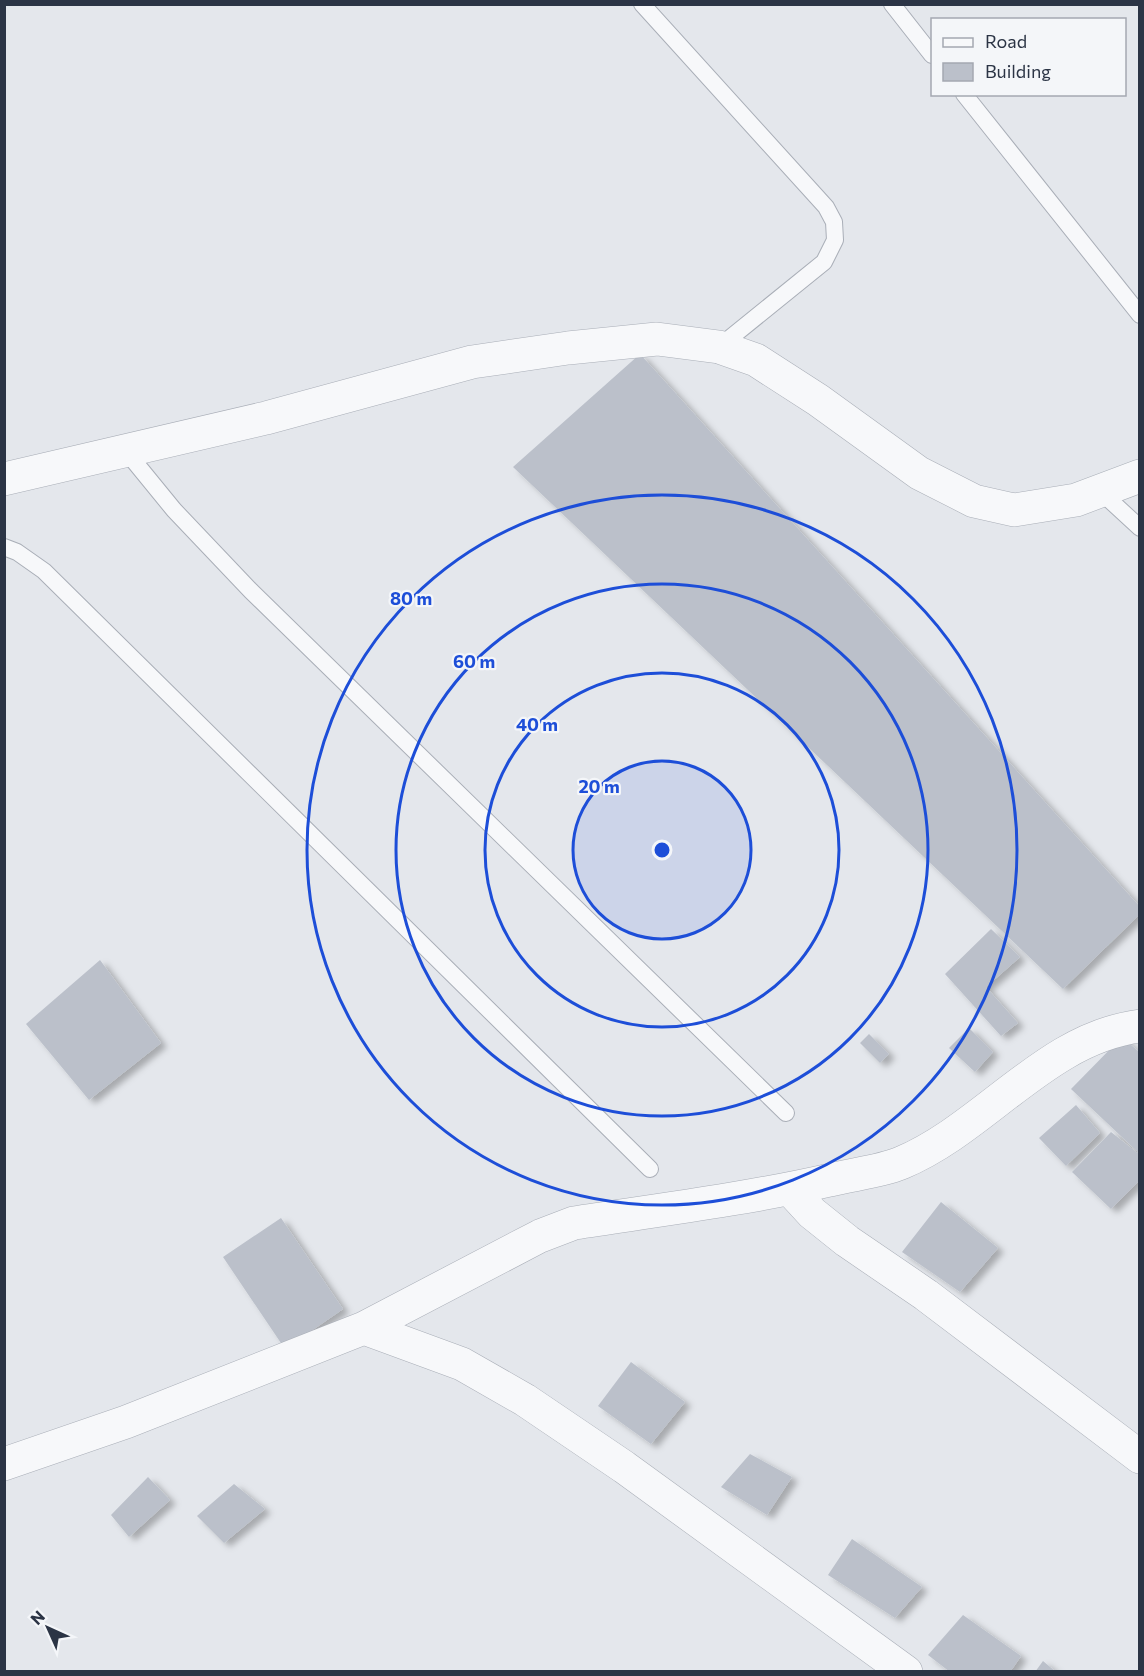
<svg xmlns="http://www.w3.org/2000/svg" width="1144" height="1676" viewBox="0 0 1144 1676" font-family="Commissioner,sans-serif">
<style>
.building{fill:#bbc0ca;filter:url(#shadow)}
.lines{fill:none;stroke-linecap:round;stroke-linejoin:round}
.lane-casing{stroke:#a9aeb7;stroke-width:18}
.street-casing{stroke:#a9aeb7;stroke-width:34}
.lane{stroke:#f7f8fa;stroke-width:16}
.street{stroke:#f7f8fa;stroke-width:33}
.ring{fill:none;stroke:#1d4ed8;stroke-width:3}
.centre{fill:#1d4ed8;stroke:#f4f6f9;stroke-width:3}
.ring-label{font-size:18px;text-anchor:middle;font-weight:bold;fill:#1d4ed8;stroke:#f4f6f9;stroke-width:4.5;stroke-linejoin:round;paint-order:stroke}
</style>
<defs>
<filter id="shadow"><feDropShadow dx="6" dy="4" stdDeviation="3" flood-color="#0004"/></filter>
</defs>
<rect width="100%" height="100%" fill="#e4e7ec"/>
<path class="building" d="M640,354L1140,907V914L1063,989L513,467Z
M991,929L1020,957L986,987L1018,1023L1001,1036L945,974Z
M100,960L161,1043L89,1100L26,1024Z
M969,1028L993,1052L975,1072L949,1048Z
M869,1034L889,1054L880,1063L860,1043Z
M1122,1037L1140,1053V1154L1071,1089Z
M1076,1105L1100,1133L1066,1166L1039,1138Z
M1111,1132L1140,1155V1180L1111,1209L1072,1172Z
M941,1202L998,1248L960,1292L902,1252Z
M281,1218L343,1309L285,1349L223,1257Z
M631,1362L685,1402L651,1444L598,1406Z
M750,1454L792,1477L767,1515L721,1487Z
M148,1477L170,1500L129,1537L111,1515Z
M234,1484L265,1509L224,1543L197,1516Z
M852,1539L922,1587L895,1618L828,1575Z
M963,1615L1021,1656L1010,1672H950L928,1655Z
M1043,1661L1056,1672H1035Z"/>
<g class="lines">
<g class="lane-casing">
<path id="lane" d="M642,4L826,207L834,222L835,240L824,262L719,347
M892,4L932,55
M964,94L1140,315
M125,450L174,510L251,591L786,1113
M1100,491L1140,528
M4,547L17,552L44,571L650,1169"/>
</g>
<g class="street-casing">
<path id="street" d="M4,479L266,418L472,362L568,348L657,339L719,347L756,360L818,400L919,473L974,501L1014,510L1076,500L1140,476
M790,1189L812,1213L847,1241L926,1295L1140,1457
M364,1328L462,1364L525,1400L624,1467L906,1672
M4,1464L126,1422L364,1328L540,1236L574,1223C659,1210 746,1199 830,1180C853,1174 879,1172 901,1163C985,1128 1046,1038 1140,1026"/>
</g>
<use href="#lane" class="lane"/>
<use href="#street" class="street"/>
</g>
<circle cx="662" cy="850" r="89" fill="#1d4ed8" fill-opacity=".12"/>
<g class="ring">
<circle cx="662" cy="850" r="89"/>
<circle cx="662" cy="850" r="177"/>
<circle cx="662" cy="850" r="266"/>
<circle cx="662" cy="850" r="355"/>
</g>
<circle cx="662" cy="850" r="9" class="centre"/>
<g class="ring-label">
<text x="411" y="605">80 m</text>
<text x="474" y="668">60 m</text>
<text x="537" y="731">40 m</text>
<text x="599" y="793">20 m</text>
</g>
<rect width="1144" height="1676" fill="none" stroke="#2b3445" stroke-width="12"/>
<rect x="931" y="18" width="195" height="78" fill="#f4f6f9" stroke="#a4a8b1" stroke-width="1.5"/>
<rect x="943" y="38" width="30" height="9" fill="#f7f8fa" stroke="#a4a8b1" stroke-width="1.5"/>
<text x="985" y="48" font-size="18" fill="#2b3445">Road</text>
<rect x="943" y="63" width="30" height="18" fill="#bbc0ca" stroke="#a4a8b1" stroke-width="1.5"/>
<text x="985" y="78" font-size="18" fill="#2b3445">Building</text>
<g transform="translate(48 1628) rotate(315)" stroke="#f4f6f9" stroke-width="4.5" paint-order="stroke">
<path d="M0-4.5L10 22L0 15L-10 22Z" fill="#2b3445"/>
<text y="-9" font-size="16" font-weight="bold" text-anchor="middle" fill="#2b3445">N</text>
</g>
</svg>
